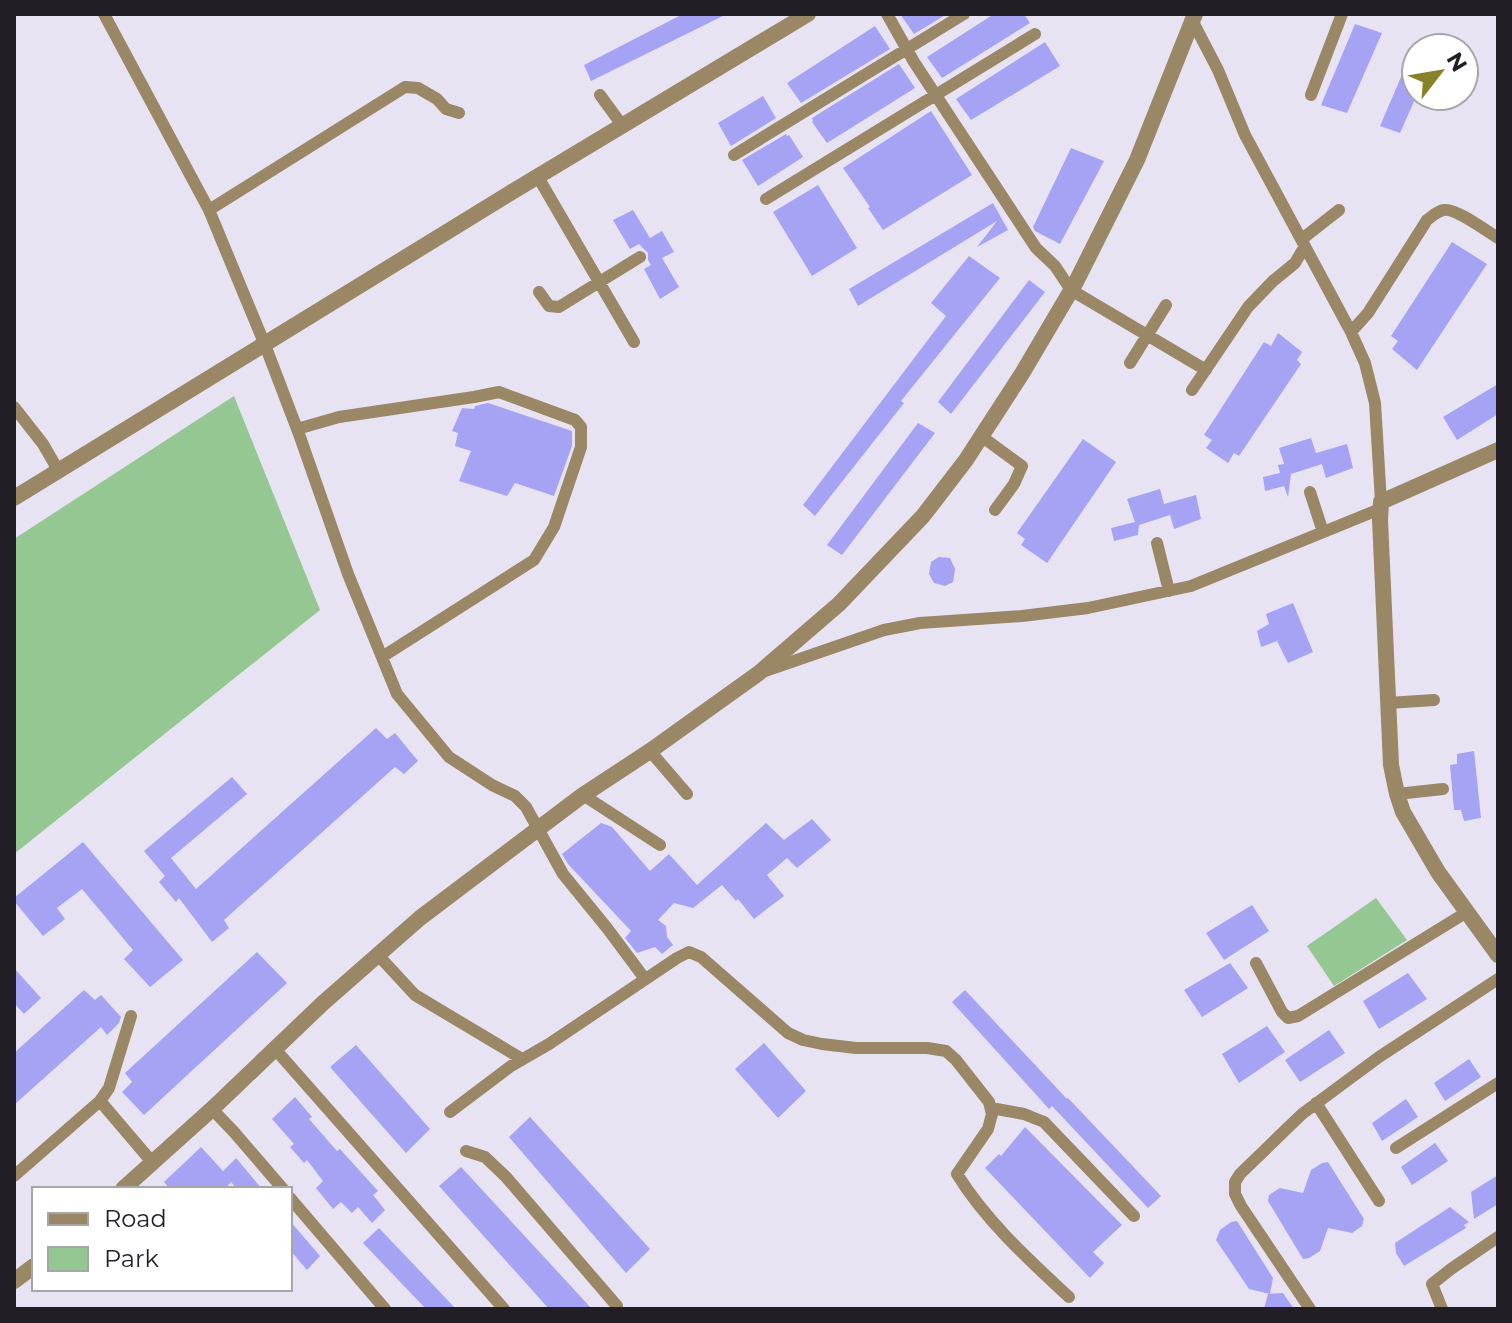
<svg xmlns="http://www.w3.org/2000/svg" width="1512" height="1323" viewBox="0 0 1512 1323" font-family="Montserrat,sans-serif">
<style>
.green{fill:#94c791}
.building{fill:#a6a3f4}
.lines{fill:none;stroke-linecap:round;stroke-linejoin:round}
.minor{stroke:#9a8766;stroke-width:12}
.tertiary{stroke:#9a8766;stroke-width:16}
</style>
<rect width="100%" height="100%" fill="#e7e3f3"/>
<path class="green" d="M234,396L320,610L14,854V539Z
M1376,898L1407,940L1334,986L1307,946Z"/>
<path class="building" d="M683,14H727L591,81L584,65Z
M900,14H947L914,34Z
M994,14H1024L1030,23L942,78L927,57Z
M1355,24L1382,33L1347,113L1321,105Z
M875,26L890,49L801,103L787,83Z
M1045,42L1060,66L971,120L956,99Z
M1416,42V97L1400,133L1380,126Z
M899,64L915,88L827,143L812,122L813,121L812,118Z
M763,96L776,118L731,146L718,123Z
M931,111L972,175L883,230L868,208L870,207L843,168Z
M786,134L787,136L789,135L803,157L758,186L742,160Z
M1071,148L1104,161L1060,244L1035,231L1033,227Z
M818,185L857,248L812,276L773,212Z
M993,203L1008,230L977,247L997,221L858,306L849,289Z
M633,210L650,238L662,231L674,252L662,258L679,287L660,299L644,269L651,265L648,260V253L639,244L630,249L613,220Z
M1452,242L1487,264L1417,370L1392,349L1398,341L1391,336Z
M969,256L1000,278L901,401L904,403L815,516L803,505L946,316L931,303Z
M1029,280L1045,292L951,414L938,402Z
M1278,333L1302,352L1297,360L1301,364L1239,456L1234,453L1228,463L1206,448L1212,440L1204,435L1264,342L1271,346Z
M1498,384V414L1457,440L1443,417Z
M488,403L572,431V446L554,496L515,483L507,496L459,481L471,451L455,446L458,433L452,431L462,408L474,409L475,406Z
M918,423L935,433L842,555L827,545Z
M1311,438L1316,453L1347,444L1353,468L1326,478L1322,464L1291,474L1288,497L1284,486L1265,491L1263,477L1280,473L1278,465L1284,464L1279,448Z
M1083,439L1116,462L1047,563L1021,545L1025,539L1017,533Z
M1160,489L1164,504L1196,495L1201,519L1174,529L1170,515L1139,525L1138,535L1114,541L1111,528L1135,522L1127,499Z
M939,557L950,558L955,569L953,582L945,586L934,583L929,574L931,562Z
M1293,603L1313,652L1288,663L1277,641L1261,647L1257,631L1269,624L1266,614Z
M376,728L387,739L395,733L418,761L404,774L395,767L224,920L229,928L212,942L179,898L176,902L159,882L165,876L144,851L232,777L247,794L171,858L196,889Z
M1474,751L1481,818L1464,821L1461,810H1454L1450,765L1457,764V754Z
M812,819L831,840L797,868L787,858L767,875L784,896L754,919L738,899L736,901L722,885L693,908L674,903L658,920L666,926L667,937L673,945L662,954L655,947L637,953L625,938L631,931L568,864L562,854L601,823L612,827L650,871L669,854L697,885L766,823L784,840Z
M83,842L183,960L150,987L124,959L133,950L82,889L57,908L65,919L43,936L14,901V898Z
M1252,905L1269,931L1224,960L1206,933Z
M257,952L287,983L144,1115L122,1092L132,1082L125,1073Z
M1230,963L1248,988L1202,1017L1184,990Z
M14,968L41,998L24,1014L14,1003Z
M1408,973L1427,999L1379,1029L1363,1001Z
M84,990L95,1000L101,995L121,1017L119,1023L107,1035L101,1027L14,1105V1053Z
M965,990L1067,1099L1068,1098L1161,1196L1148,1208L1052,1106L1049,1109L952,1002Z
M1267,1026L1285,1052L1239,1083L1222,1054Z
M1329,1030L1345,1053L1300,1082L1285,1060Z
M764,1043L806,1091L778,1118L735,1069Z
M356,1045L430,1129L406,1153L330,1067Z
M1469,1059L1481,1077L1445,1101L1434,1083Z
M295,1097L312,1117L309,1119L337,1151L340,1149L378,1191L373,1195L385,1210L372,1223L358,1207L352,1213L341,1202L333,1209L316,1188L323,1181L307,1160L304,1163L290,1147L294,1144L272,1119Z
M1406,1099L1418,1117L1382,1141L1372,1123Z
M530,1117L650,1249L626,1273L509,1137Z
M1025,1127L1122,1225L1093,1252L1104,1263L1090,1278L985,1168L999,1154L1001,1156Z
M1435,1143L1448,1161L1412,1185L1401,1167Z
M201,1147L223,1171L236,1158L262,1189H237L231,1182L225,1189H170L164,1182Z
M1328,1162L1364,1219L1362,1226L1352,1233L1328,1228L1320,1251L1309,1258L1303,1259L1268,1201L1269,1195L1280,1188L1303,1193L1311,1170L1322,1163Z
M461,1167L592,1309H549L439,1186Z
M1498,1175V1204L1474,1219L1471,1192Z
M1450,1207L1469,1222L1464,1225L1466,1228L1404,1266L1396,1253L1395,1243Z
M290,1221L320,1256L307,1270L290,1250Z
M1237,1221L1273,1278L1270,1294L1249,1289L1216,1240L1220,1230L1231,1222Z
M379,1228L456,1309H426L363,1243Z
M1283,1293L1294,1309H1264L1268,1294Z"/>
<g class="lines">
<path class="minor" d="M104,14L209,210L265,345L299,434L348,574L397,694L449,757L492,785L515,796L526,807L563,874L607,928L645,979
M887,14L914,62L1036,248L1055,266L1071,290L1206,370
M1193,22L1218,70L1245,135L1351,332L1365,363L1375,403L1381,502
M600,95L622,125
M1311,95L1342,14
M734,155L964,14
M538,177L634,342
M766,199L1035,34
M209,210L405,87L418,88L437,99L446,109L459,113
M1302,239L1339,210
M539,292L549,306L559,307L640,257
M1351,332L1368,313L1427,220C1433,216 1437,211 1444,210C1456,208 1486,231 1498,238
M1130,363L1166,305
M1192,390L1248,307L1273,281L1295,263L1305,246
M14,407L43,444L58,470
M297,429L339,417L474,397L499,392L575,420L581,427V447L554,527L534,560L382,657
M981,436L1022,466L1014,484L995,510
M1310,492L1323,532
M1157,543L1169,591
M765,671L884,630L920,623L1022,616L1088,608L1191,586L1380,509
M1388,703L1434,700
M650,751L687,794
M1397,794L1443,789
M583,795L660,845
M378,955L415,995L522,1059
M1256,963L1282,1012L1288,1018L1298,1016L1467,912
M131,1016L109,1088L100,1101L152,1162
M275,1049L504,1309
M1316,1103L1379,1201
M991,1108L1024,1114L1044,1122L1134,1216
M212,1109L234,1132L283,1189
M450,1112L511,1066L549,1044L677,958L689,952L701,957L788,1033L803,1040L822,1044L856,1048H927L946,1051L956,1060L989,1102L992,1114L988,1129L957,1174C986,1221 1029,1260 1069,1297
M1396,1148L1498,1083
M466,1151L485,1157L506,1177L617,1306
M14,1176L100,1101
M290,1198L385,1309
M1310,1309L1241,1206L1235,1194V1182L1240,1174L1302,1114L1379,1057L1498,979
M1442,1309L1432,1284L1451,1269L1498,1237"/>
<path class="tertiary" d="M1498,450L1381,502L1380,520L1391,765L1397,794L1403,812L1438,872L1498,955
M14,498L507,195L808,14
M123,1189L212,1109L323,1003L420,918L583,795L650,751L759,673L839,604L923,516L966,460L1023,372L1076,282L1137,160L1195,14
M14,1281L34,1266"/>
</g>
<rect width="1512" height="1323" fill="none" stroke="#211f25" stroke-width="32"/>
<rect x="32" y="1187" width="260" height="104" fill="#ffffff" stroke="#a6a5a8" stroke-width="2"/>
<rect x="48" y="1213" width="40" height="12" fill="#9a8766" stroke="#a6a5a8" stroke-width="2"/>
<text x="104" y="1227" font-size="24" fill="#211f25">Road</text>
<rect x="48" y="1247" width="40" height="24" fill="#94c791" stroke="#a6a5a8" stroke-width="2"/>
<text x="104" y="1267" font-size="24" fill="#211f25">Park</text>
<g transform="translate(1440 72) rotate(59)"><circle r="38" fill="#ffffff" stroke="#a6a5a8" stroke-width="2"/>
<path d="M0-6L14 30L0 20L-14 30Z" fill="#878129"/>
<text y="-12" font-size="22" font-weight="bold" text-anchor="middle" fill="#211f25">N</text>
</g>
</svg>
